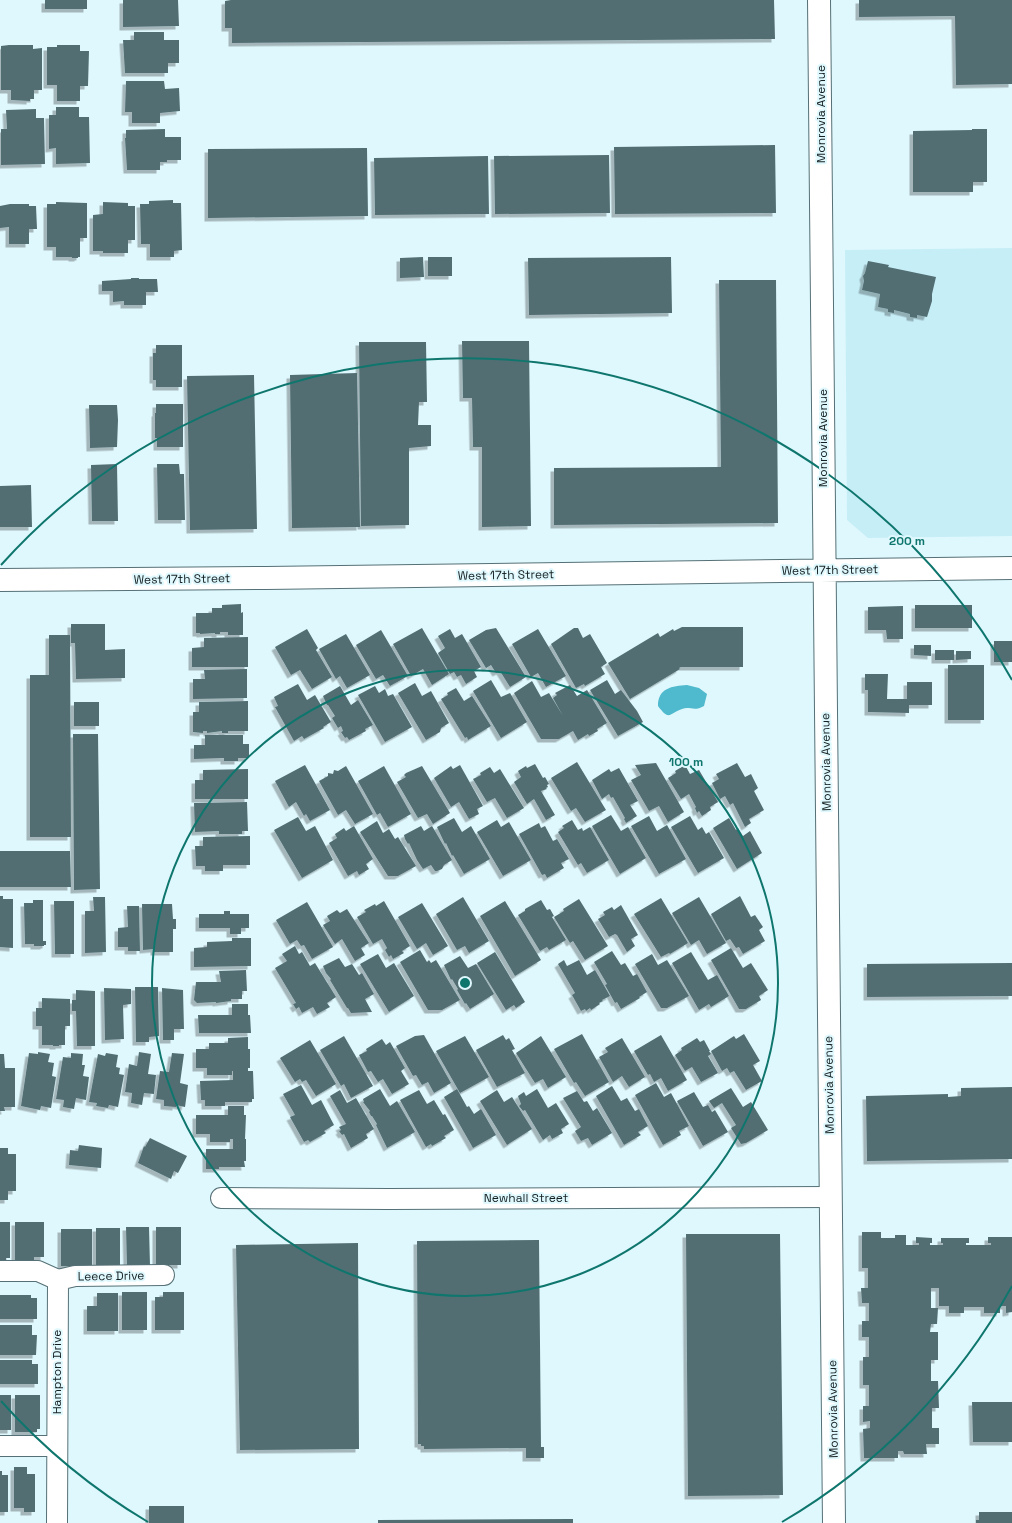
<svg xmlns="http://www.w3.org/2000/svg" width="1012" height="1523" viewBox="0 0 1012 1523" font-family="'Space Grotesk',sans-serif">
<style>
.built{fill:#c6eef7}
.water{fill:#4fb9cd}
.building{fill:#526e73;filter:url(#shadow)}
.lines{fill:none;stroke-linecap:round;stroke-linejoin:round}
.street-casing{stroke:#557076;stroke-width:22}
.secondary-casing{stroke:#557076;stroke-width:24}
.street{stroke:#fff;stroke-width:20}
.secondary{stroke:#fff;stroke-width:22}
.ring{fill:none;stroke:#0f766e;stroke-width:2}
.labels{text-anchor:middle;stroke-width:4;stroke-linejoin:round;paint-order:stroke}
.street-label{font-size:12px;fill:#152022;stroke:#dff8fd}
.centre{fill:#0f766e;stroke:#dff8fd;stroke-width:2}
.ring-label{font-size:12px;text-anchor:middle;font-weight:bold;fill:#0f766e;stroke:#dff8fd;stroke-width:4;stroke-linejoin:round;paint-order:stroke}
</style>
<defs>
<filter id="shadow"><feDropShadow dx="-3.5" dy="3.5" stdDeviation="0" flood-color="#0004"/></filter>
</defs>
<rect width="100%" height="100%" fill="#dff8fd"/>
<path class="built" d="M1012,248V536L868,538L847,520L845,250Z"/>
<path class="water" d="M687,685L699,688L707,694L704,706C694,712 690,706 682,709C669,713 670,722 658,706C658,688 672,686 687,685Z"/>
<path class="building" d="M45,0H87V9H45Z
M123,0H178L179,26L123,27Z
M231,0H774L775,39L232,43V28H225V1Z
M859,0H1012V84L956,85L955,16L859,17Z
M134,32H164V40H179V63H168V73H125L123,40H134Z
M9,45H33V49L42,48V90H34V99H30V101L11,100V90H1V46Z
M57,45H80V51H89L88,86H80V101H57V85H47V47H57Z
M126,81H164L165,89L179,88L180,111L160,113V123H132V112H125Z
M56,107H79V117H89L90,163L56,164V148L49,149V115H56Z
M36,109V118H44L45,164L1,165V129H7L6,110Z
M165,129V137H181V160H167V162H160V170H127L125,138H126V130Z
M972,129H987V182H973V192H913V131L972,130Z
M775,145L776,213L615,214L614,147Z
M367,148L368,216L208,218V149Z
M609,155L610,213L495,214L494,156Z
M488,156L489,214L375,215L374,158Z
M173,200V203H181L182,250L174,251V257H150V244H141L140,204H149V201Z
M56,202L87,203V238H80V257H78V258H72V257H56V247H47V204H56Z
M103,202L128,203V206H135V240H128V253H103V251H93V215L103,214Z
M10,204H29V206H36L37,229H29V244H9V227L0,228V206Z
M423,257L424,277L400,278V258Z
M428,257H452V276H428Z
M671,257L672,313L529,315L528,258Z
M868,261L889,265L888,267L936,277L932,294V301L927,317L917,315V318L910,317V314L894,310V313L888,312V309L878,307L880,294L862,290L864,281L863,276L865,273Z
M131,278H139V279H157L158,292H146V305H124V301L113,302V291H102V281L131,279Z
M719,280H776L778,523L554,525V468L721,467Z
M462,341H529L531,526L482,527V447H473L472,398H463Z
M359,342H426L427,402H419L418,425H431V446L409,448V525L361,526Z
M156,345H182V387H156V380H153V353H156Z
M357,373L360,527L292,528L290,375Z
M254,375L257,529L190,530L187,376Z
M156,404H183V447H157V438H155V413H156Z
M89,405H117L118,420L117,447L90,448Z
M117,464L118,521H92L91,465Z
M157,464H179L180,474H184L185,520H158Z
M31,485L32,527H0V486Z
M241,604V613L243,612V635H228V632H220V634H215V633L200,634V633H196V613H212V608H222V605Z
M915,605H972V628H915Z
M903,606V639H887L886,630H868V607Z
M71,624H105V650L125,649V678L76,679L75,643H71Z
M682,627H743V667H681L679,668L680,669L630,699L608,663L658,633L660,637L673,629L674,631Z
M422,628L449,674L432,685L423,669L411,676L393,644Z
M496,628L526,677L510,687L500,671L496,673L491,665L486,668L469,640L486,630Z
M574,628H578L583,638L590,634L607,663L601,667L605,674L585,686L584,684L576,688L551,644Z
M307,629L318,648L316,650L332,677L312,689L300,670L291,675L275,647Z
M450,629L455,638L462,634L481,667L474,671L477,677L466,684L461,675L457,677L454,672L450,674L438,653L445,648L438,636Z
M538,629L566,676L546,687L538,673L531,677L512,644Z
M381,630L408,676L390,686L383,675L376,679L356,645Z
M346,634L370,675L347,688L340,676L336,679L319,649Z
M49,635H70L71,837H30V675H49Z
M248,637V667H192V648L204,647V638Z
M994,641H1012V662H994Z
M914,645H931V656L914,655Z
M935,650H954V660H935Z
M956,651H971V659L956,660Z
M948,665H984V720H948Z
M247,669V698L193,699V679H205L204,670Z
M865,674H888L887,699H907V682H932V705H909V713L868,712V690H865Z
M491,680L501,697L510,693L527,722L501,738L473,691Z
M607,680L615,694L621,690L637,711L643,722L618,736L590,690Z
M532,681L541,697L549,693L563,716L553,698L557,695L555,693L570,685L577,696L587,690L607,723L597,729L598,731L589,736L588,734L578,740L573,731L559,739H541L514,693Z
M415,683L422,696L431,691L449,723L441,728L440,732L426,740L398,693Z
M298,684L307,700L315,695L331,722L323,727L324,728L304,739L302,736L294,741L275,707L278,706L274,697Z
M340,686L351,705L358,700L373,725L365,729L366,731L349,740L347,737L345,738L341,732L343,731L341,726L338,728L332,718L335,716L328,705H327L323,696Z
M375,686L379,693L385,689L388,696L393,694L412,727L385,742L358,695Z
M456,688L464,701L472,696L491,726L468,740L467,737L465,738L441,699L448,695L447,693Z
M248,701V731H228V733H222V731L207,733V731H203V733L193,732V712H199V702Z
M74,702H99V726H74Z
M73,734H98L100,889L74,890Z
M205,735H243V744H249V758H238V761H224V758L194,759V745H205Z
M577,762L606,810L585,822L576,808L571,811L551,778Z
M656,763L684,812L668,822L659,806L649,811L631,780L641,775L635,765Z
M737,763L745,777L751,774L758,788L754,791L764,810L749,819L751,823L745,827L733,803L730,805L725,796L720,799L712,783L719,779L716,774Z
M535,764L543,778L545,777L549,784L547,785L548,787L546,788L547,789L541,791L555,815L546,820L534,799L527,804L514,782L521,777L518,771L526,766L527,768Z
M305,765L330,810L310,821L306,814L304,816L296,802L289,807L275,781Z
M460,765L483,806L477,809L479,814L469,819L459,802L451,807L434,778L451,766L453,769Z
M685,765L690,774L699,770L718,802L710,807L711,810L702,816L699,811L697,813L695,808L696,807L689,794L681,799L668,778L676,773L675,771Z
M346,766L373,814L355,824L346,810L338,815L319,781L328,776V773L333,774L334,770L338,771Z
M384,766L411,814L388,827L380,813L377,815L358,781Z
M422,766L450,813L433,824L427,814L418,818L397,782L406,777L404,775L406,773Z
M490,767L494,773L500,769L524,808L507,818L495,798L487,802L473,779L481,775L480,773Z
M619,768L638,801L630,805L637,816L626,823L624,819L625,818L613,797L611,798L609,794L602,799L592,780L609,769L611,772Z
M248,769V799H195V780H203V770Z
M247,802L248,831H242V834H219V831L195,832L194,803Z
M611,815L621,831L628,827L646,858L620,874L592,826Z
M649,816L657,831L667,825L686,859L659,874L631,826Z
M690,816L698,830L702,827L706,834L709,832L724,858L698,873L671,827Z
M298,817L306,831L315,826L333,860L302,878L274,830Z
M454,818L462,832L471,826L490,859L464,874L453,855L452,856L446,843L445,844L437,827Z
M729,818L736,830L738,828L743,836L750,831L762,853L737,869L713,828Z
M497,820L501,827L509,822L531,860L503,876L477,832Z
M572,820L578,830L582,828L583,831L590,827L609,860L587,873L581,863L578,865L558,832L564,828L562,826Z
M377,821L383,833L389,829L395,839L398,837L416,866L398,876H388L360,832Z
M539,823L541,828L545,826L553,841L557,839L569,859L561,863L564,868L547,878L545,874L542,875L519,834Z
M354,826L373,859L366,864L369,869L359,875L357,871L348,876L329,843L337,838L335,834L344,828L346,831Z
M421,826L424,831L432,826L452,860L444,865L442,869L437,871H435L431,865L423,869L417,860L409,843L408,844L405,839L404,835Z
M250,836V865H223V871H205V866H196L195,846H203V837Z
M0,851H70L71,887H0Z
M0,896H3V899H13V948L0,947Z
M740,896L751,917L755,915L763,927L759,930L765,941L743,954L739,947L736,948L730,939L726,941L711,914Z
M93,897H105L106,952L85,953V911H94Z
M463,897L489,941L469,953L465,946L457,950L436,914Z
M699,897L726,943L707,954L699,940L691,945L672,913Z
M661,898L688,943L670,954L669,953L661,957L634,914Z
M579,899L608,946L585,960L573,941L570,943L554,917L564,911L563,909Z
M33,900H43V941H46V945H44V946H34V944H25L24,903H33Z
M541,900L547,910L550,909L554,916L552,917L566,940L549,950L547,947L540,951L518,915L525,911V909Z
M54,901H74V954H55Z
M384,901L410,946L402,951L404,953L393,959L391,955L389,957L385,950L387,948L382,939L373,944L357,917L366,912L364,910L375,904L376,906Z
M505,901L541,960L515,976L480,916Z
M307,902L333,947L312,959L304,945L301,946L297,940L290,944L276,920Z
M422,903L448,946L433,955L426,943L417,949L398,917Z
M142,904H172L173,919H176V929H173V952H154V949L143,950Z
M621,905L638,935L631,939L635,946L627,952L617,935L615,934L609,937L598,919L605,915L603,912L612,907L614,910Z
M127,906H139L140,951H128V947H118V928L128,927Z
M347,909L369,943L361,948L365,955L355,961L342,939L335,944L323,925L330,921L327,916L337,910L340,913Z
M224,911H230V914H249V928H241V934H230V928H199V914H224Z
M232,938H251V966L194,967V948L207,947V942L232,941Z
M295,946L299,954L302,952L310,966L315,963L336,997L327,1003L330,1007L317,1014L313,1007L302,1013L299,1007L296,1009L293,1004L296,1003L275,968L287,961L282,954Z
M731,948L743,968L751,963L768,990L759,996L761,1000L746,1009H739L711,960Z
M420,950L427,962L429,960L431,963L436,960L460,1000L442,1010H428L400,962Z
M612,951L621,965L625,963L633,976L637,974L647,992L639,997L640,998L621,1009L617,1002L615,1003L605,985L607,984L594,962Z
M495,952L525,1002L516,1008L514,1005L506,1010L477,963Z
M691,952L708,980L717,975L729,996L711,1007L709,1004L699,1010L672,963Z
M378,954L386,968L394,963L414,996L389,1012L360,964Z
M652,954L658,965L667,960L689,996L667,1008H661L635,964Z
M460,956L468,968L476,964L494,994L470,1009L466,1003L465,1004L457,990L458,989L452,979L451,980L444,965Z
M339,958L345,967L352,964L359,975L362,973L374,994L365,999L372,1012L351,1013L348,1008H347L330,980L331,979L326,973L323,966Z
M564,960L567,966L579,960L587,975L595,970L610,996L602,1000L603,1001L599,1003L600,1004L591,1010L590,1008L586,1011L585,1009L581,1011L572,995L575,993L558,964Z
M1012,963V996L867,997V964Z
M246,970L247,991H242V999H231V1001L216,1003V1002L197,1003L194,1000L196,982H221L219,971Z
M135,987H158L159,1036L149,1037V1042H136Z
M104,988L131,989V1004L123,1005L124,1039L105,1040Z
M162,988L183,990L184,1029H174V1040H163Z
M76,990L95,991V1046H77L76,1011H72V1000H76Z
M42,998L70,999V1026H65V1045H59V1046H53V1045H42V1026H36V1008H42Z
M232,1004H248V1015H250L251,1033H199L198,1015H232Z
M582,1034L609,1082L585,1096L576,1082L574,1083L554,1049Z
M744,1034L760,1061L753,1065L762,1081L746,1090L734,1071L730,1073L727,1068L722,1071L711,1051L734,1036L736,1039Z
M424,1035L451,1083L434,1093L428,1082L422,1085L416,1075L413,1076L396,1046L415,1036Z
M503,1035L506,1040L509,1038L515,1049L512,1050L525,1073L497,1087L476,1050Z
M661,1035L687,1080L668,1091L661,1078L654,1082L650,1074L648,1075L634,1051Z
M344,1036L373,1086L351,1098L344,1084L341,1086L320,1050Z
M465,1036L489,1077L460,1093L436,1051Z
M541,1036L566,1077L548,1088L543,1079L535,1083L516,1053Z
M248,1037V1049H250V1068H248V1071H253L254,1099H252V1102H225V1106H205V1100H201L200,1081L233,1080V1071H232V1075H207V1068H196V1049H209V1043H228V1038Z
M622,1038L645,1077L629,1087L622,1076L613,1082L599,1057L608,1052L605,1048Z
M697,1038L700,1042L704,1040L710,1051H709L711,1054L708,1056L718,1073L701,1082L692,1067L685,1071L675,1055L682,1050L681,1048Z
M382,1039L386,1045L390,1042L405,1068L401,1071L409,1084L392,1094L383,1079L378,1082L371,1071L368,1072L359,1055L367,1051L366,1049Z
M310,1040L336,1084L316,1096L306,1080L302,1082L300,1079L295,1082L280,1058Z
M38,1052L50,1054L48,1062L54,1063L52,1076L56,1077L51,1108L41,1106L40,1110L21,1106L29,1053L38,1054Z
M139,1052L151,1054L148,1074L156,1075L154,1094L144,1093L142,1105L131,1103L132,1093L125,1092L129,1064L137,1066Z
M71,1053L83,1054L82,1065H85L83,1076L89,1077L86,1100L76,1098L74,1109L63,1107L64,1100L56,1099L63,1057L71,1058Z
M106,1053L118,1055L116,1067L120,1068L119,1074L124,1075L118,1107L109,1105L108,1108L96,1106L97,1103L89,1102L98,1054L105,1056Z
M172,1053L184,1054L180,1083L188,1085L185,1107L176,1105V1107L164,1106V1100L156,1099L160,1071L169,1072Z
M0,1054H4L5,1068H15V1107H4L5,1111H0Z
M656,1083L664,1097L671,1093L689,1126L679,1131L681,1135L663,1145L635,1095Z
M301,1085L312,1105L321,1100L334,1125L324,1131L326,1133L310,1142L308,1140L304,1142L290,1117L295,1115L283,1094Z
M612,1086L621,1101L627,1098L635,1111L639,1109L648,1126L638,1132L641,1135L624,1145L596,1096Z
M1012,1087V1159L867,1161L866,1096L948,1094V1097L961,1096V1088Z
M731,1088L743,1107L751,1102L768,1130L746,1143L741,1144L731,1128L736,1125L722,1103L714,1108L709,1101Z
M380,1089L390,1106L397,1101L415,1132L387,1148L376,1125L377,1124L372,1116H371L369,1112L370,1111L363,1102H364L363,1099Z
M457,1089L467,1107L469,1106L474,1114L481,1109L496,1135L473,1148L444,1097Z
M537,1089L548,1108L556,1103L569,1124L561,1129L563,1133L552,1139L550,1135L543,1140L525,1110L523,1111L519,1106L521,1104L518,1096L524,1092L526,1096Z
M340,1090L347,1103L356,1098L374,1129L366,1134L368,1138L351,1148L344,1134L342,1135L339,1131L341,1130L339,1127L346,1124L330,1096Z
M419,1090L427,1104L434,1100L443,1115L445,1114L454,1130L444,1136L446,1138L432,1146L431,1144L426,1147L400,1100Z
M497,1090L504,1102L512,1097L532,1129L507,1145L480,1101Z
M577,1091L584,1102L587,1101L593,1111L597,1108L612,1133L592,1145L588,1138L581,1141L575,1131L581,1127L563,1098Z
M694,1092L703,1107L708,1105L712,1112L715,1110L728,1132L703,1146L677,1101Z
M228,1106H244V1115H246L245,1139H246V1161H244L245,1167H219V1169H206V1149H233V1139H230V1142H210V1134H196V1115H228Z
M150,1138L187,1156L178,1173L174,1171L171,1179L138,1163L144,1146L145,1147Z
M79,1145L102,1148L101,1168L69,1165L70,1150L78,1151Z
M0,1148H8V1154H16V1191H8V1200H0Z
M0,1222H10V1258H6V1261H0Z
M15,1222H44V1257H34V1260H15Z
M126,1227H149L150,1266H127Z
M156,1227H181V1265H156Z
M96,1228H120V1266H96Z
M61,1229H92V1266H61Z
M862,1232H881V1238H895V1235H906V1245H919V1243H916V1237L932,1238V1243H930V1245H943V1243H941V1238H969V1243H966V1245H991V1243H988V1237H1012V1312L1006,1313V1306H1000V1313H984V1307H964V1313H949V1306H939V1288H931V1308H938L937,1324H931L930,1332H938V1360H931V1381H938L939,1408H932V1428H939V1444H926L927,1454H904L903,1451H898V1458H864L863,1429L870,1428V1421L863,1422V1406H869V1385H863V1357H869V1337H862V1321H869V1303H862L861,1288H868V1268H862Z
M686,1234H780L783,1495L688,1496Z
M539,1240L541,1447H544V1458H526V1448L424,1449V1446H421V1444H418L417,1241Z
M358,1243L359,1449L240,1450L236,1245Z
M122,1292H147V1330H122Z
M163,1292H184V1330H155V1297H163Z
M97,1293H118V1331H87V1306H97Z
M0,1295H31V1298H37V1319H0Z
M0,1325H32V1335H37L36,1355H0Z
M0,1360H32V1364H38V1384H0Z
M0,1395H11V1430H0Z
M15,1395H40V1429H37V1432H15Z
M972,1402H1012V1442H973Z
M14,1467H27V1474H35V1512H24V1508H14Z
M0,1471H2V1475H8V1512H0Z
M149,1506H184V1523H149Z
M979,1512H1012V1523H976V1520H979Z
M573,1519V1523H378V1520Z"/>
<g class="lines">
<g class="street-casing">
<path id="street" d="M221,1198L389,1199L831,1197
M0,1271H38L58,1280L57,1523
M58,1280L75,1276L164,1275
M0,1446H57"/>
</g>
<g class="secondary-casing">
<path id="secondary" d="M819,0L834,1523
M0,580L266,578L1012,568"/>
</g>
<use href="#street" class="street"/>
<use href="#secondary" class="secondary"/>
</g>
<g class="ring">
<circle cx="465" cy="983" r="313"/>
<path d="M1012 1286A625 625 0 0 1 782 1522M148 1522A625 625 0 0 1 1 1401M1 565A625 625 0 0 1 1012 680"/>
</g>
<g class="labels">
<g class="street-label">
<text transform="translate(821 114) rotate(-90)" y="4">Monrovia Avenue</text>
<text transform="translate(823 438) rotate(-90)" y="4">Monrovia Avenue</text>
<text transform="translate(830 570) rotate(-1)" y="4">West 17th Street</text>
<text transform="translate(506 575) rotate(-1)" y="4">West 17th Street</text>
<text transform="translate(182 579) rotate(-1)" y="4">West 17th Street</text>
<text transform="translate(826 762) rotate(-91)" y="4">Monrovia Avenue</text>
<text transform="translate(829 1085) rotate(-91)" y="4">Monrovia Avenue</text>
<text x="526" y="1202">Newhall Street</text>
<text transform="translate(111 1276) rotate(-1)" y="4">Leece Drive</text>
<text transform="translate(57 1372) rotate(-90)" y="4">Hampton Drive</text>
<text transform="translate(833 1409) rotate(-91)" y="4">Monrovia Avenue</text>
</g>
</g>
<circle cx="465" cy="983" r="6" class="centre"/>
<g class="ring-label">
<text x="907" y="545">200 m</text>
<text x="686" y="766">100 m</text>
</g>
</svg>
